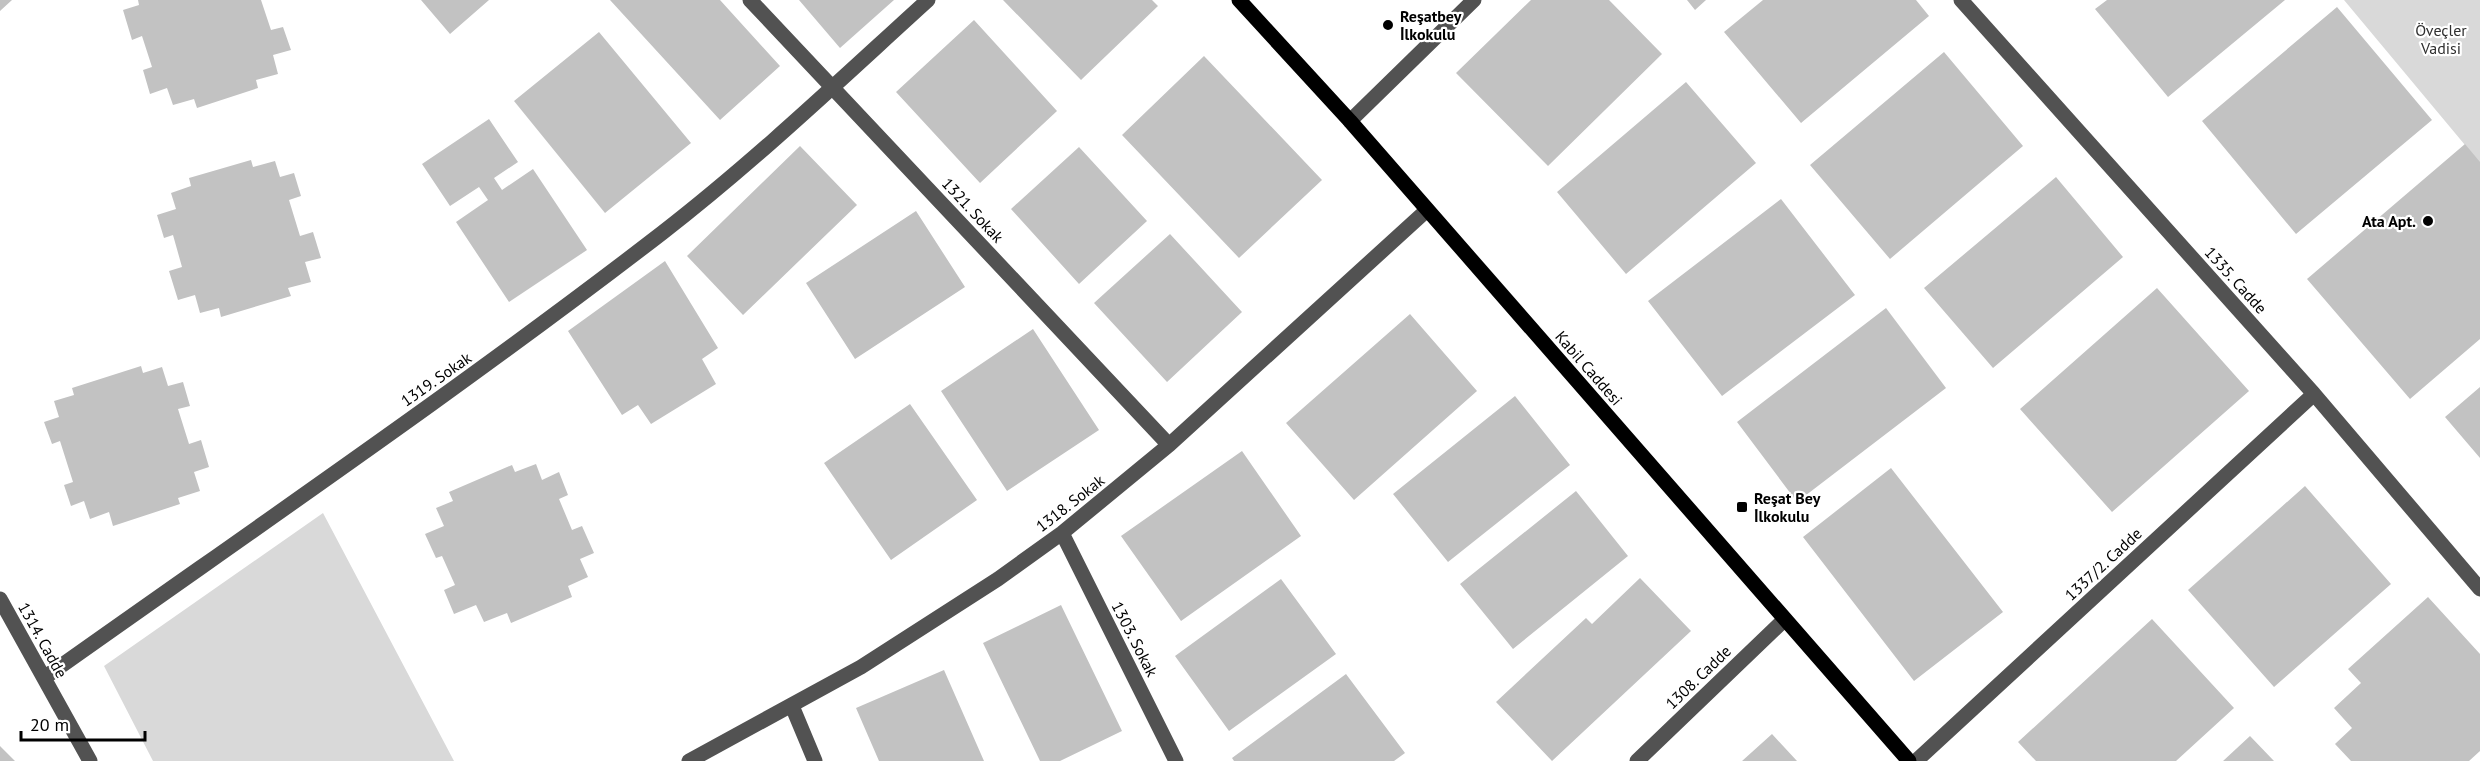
<svg xmlns="http://www.w3.org/2000/svg" width="2480" height="761" viewBox="0 0 2480 761" font-family="'PT Sans',sans-serif">
<style>
.green{fill:#d9d9d9}
.building{fill:#c2c2c2}
.lines{fill:none;stroke-linecap:round;stroke-linejoin:round}
.minor{stroke:#525252;stroke-width:15}
.major{stroke:#000;stroke-width:15}
.poi-dot{fill:#000;stroke:#fff;stroke-width:2}
.labels{text-anchor:middle;stroke-width:4.5;stroke-linejoin:round;paint-order:stroke}
.poi-label{font-size:16px;font-weight:bold;fill:#000;stroke:#fff;text-anchor:start}
.park-label{font-size:16px;fill:#303030;stroke:#fff}
.street-label{font-size:16px;fill:#000;stroke:#fff}
</style>
<rect width="100%" height="100%" fill="#fff"/>
<path class="green" d="M2344,0H2480V163Z
M323,513L454,761H153L104,666Z"/>
<path class="building" d="M0,0H12L0,11Z
M138,0H261L271,30L283,27L291,50L273,55L278,74L256,80L258,88L197,108L194,99L173,105L167,88L150,94L143,70L152,67L142,36L132,40L123,10L139,5Z
M421,0H489L450,34Z
M610,0H720L780,66L720,120Z
M799,0H894L840,48Z
M1003,0H1152L1158,6L1081,80Z
M1531,0H1609L1662,54L1548,166L1456,73Z
M1687,0H1706L1695,10Z
M1763,0H1916L1929,16L1801,123L1724,32Z
M2107,0H2285L2168,97L2095,9Z
M2337,7L2432,120L2296,234L2202,121Z
M974,20L1057,111L980,183L896,92Z
M599,32L691,143L605,213L514,101Z
M1944,52L2023,146L1890,259L1810,165Z
M1204,56L1322,180L1239,258L1122,135Z
M1686,82L1756,163L1626,274L1557,192Z
M489,119L518,162L494,178L502,190L533,169L587,250L509,302L456,222L488,200L479,187L450,206L422,164Z
M2465,144L2480,162V339L2410,399L2307,279Z
M800,146L857,205L743,315L687,256Z
M1079,147L1147,221L1079,284L1011,209Z
M251,160L253,167L275,161L280,177L294,173L301,196L289,200L300,236L313,232L321,258L305,262L311,282L288,288L291,296L221,317L219,308L200,313L195,295L178,300L169,271L182,267L173,235L164,238L157,215L176,209L171,193L191,186L189,178Z
M2056,177L2123,257L1993,368L1924,288Z
M1781,199L1855,295L1722,396L1648,301Z
M916,211L965,287L855,359L806,283Z
M1170,234L1242,312L1167,382L1094,303Z
M665,261L718,348L702,359L716,384L651,424L638,405L622,415L568,331Z
M2157,288L2249,391L2112,512L2020,409Z
M1886,308L1946,388L1797,502L1737,422Z
M1410,314L1477,391L1354,500L1286,423Z
M1033,329L1099,430L1007,491L941,391Z
M141,366L143,373L162,367L168,386L183,382L190,406L178,409L189,444L201,440L209,467L194,472L200,491L178,498L180,504L113,526L109,512L90,519L84,501L71,506L64,485L73,482L60,441L52,444L44,422L59,417L54,401L74,395L72,388Z
M2480,387V458L2445,417Z
M1515,396L1570,465L1448,562L1393,494Z
M910,404L977,500L891,560L824,463Z
M1242,451L1301,536L1181,621L1121,536Z
M536,464L542,480L559,472L568,495L559,499L572,530L582,526L594,553L580,559L588,577L568,586L572,597L511,623L507,613L484,622L476,605L454,614L444,590L455,585L442,556L436,558L425,534L444,526L436,508L453,501L449,492L512,465L515,472Z
M1891,468L2003,612L1914,681L1803,537Z
M2305,486L2391,584L2274,687L2188,590Z
M1576,491L1628,556L1513,649L1460,584Z
M1640,578L1691,631L1552,761L1496,702L1586,618L1592,624Z
M1281,579L1336,654L1229,731L1175,656Z
M2428,597L2480,654V751L2469,761H2351L2335,744L2352,728L2334,708L2361,683L2348,669Z
M1061,605L1122,731L1060,761H1040L983,643Z
M2152,619L2234,708L2176,761H2036L2018,742Z
M944,670L984,761H879L856,708Z
M1346,674L1405,753L1394,761H1234L1232,758Z
M1772,734L1797,761H1742Z
M2250,736L2274,761H2223Z
M0,746L15,761H0Z"/>
<g class="lines">
<path class="minor" d="M750,0L1169,445
M1961,0L2314,394L2480,589
M1350,121L1474,0
M1062,533L1176,761
M0,599L90,761
M44,678C251,531 461,388 662,233C755,161 841,79 928,0
M792,706L815,761
M689,761L861,667L998,579L1062,533L1169,445L1427,210
M1637,761L1784,620
M1916,761L2314,394"/>
<path class="major" d="M1239,0L1350,121L1909,761"/>
</g>
<g class="poi-dot">
<circle cx="1388" cy="25" r="6"/>
<circle cx="2428" cy="221" r="6"/>
<rect x="1736" y="501" width="12" height="12" rx="3"/>
</g>
<g class="labels">
<g class="poi-label">
<text x="1400" y="22">Reşatbey<tspan x="1400" dy="18">İlkokulu</tspan></text>
<text x="2416" y="227" text-anchor="end">Ata Apt.</text>
<text x="1754" y="504">Reşat Bey<tspan x="1754" dy="18">İlkokulu</tspan></text>
</g>
<g class="park-label">
<text x="2441" y="36">Öveçler<tspan x="2441" dy="18">Vadisi</tspan></text>
</g>
<g class="street-label">
<text transform="translate(973 210) rotate(47)" y="6">1321. Sokak</text>
<text transform="translate(2236 280) rotate(48)" y="6">1335. Cadde</text>
<text transform="translate(1589 368) rotate(49)" y="6">Kabil Caddesi</text>
<text transform="translate(436 379) rotate(-35)" y="6">1319. Sokak</text>
<text transform="translate(1070 503) rotate(-38)" y="6">1318. Sokak</text>
<text transform="translate(2103 564) rotate(-43)" y="6">1337/2. Cadde</text>
<text transform="translate(1135 639) rotate(63)" y="6">1303. Sokak</text>
<text transform="translate(43 640) rotate(61)" y="6">1314. Cadde</text>
<text transform="translate(1698 677) rotate(-44)" y="6">1308. Cadde</text>
</g>
</g>
<path d="M21 731v9h124v-9" fill="none" stroke="#000000" stroke-width="3"/>
<text x="30" y="731" font-size="18" fill="#000000" stroke="#ffffff" stroke-width="4.5" paint-order="stroke">20 m</text>
</svg>
